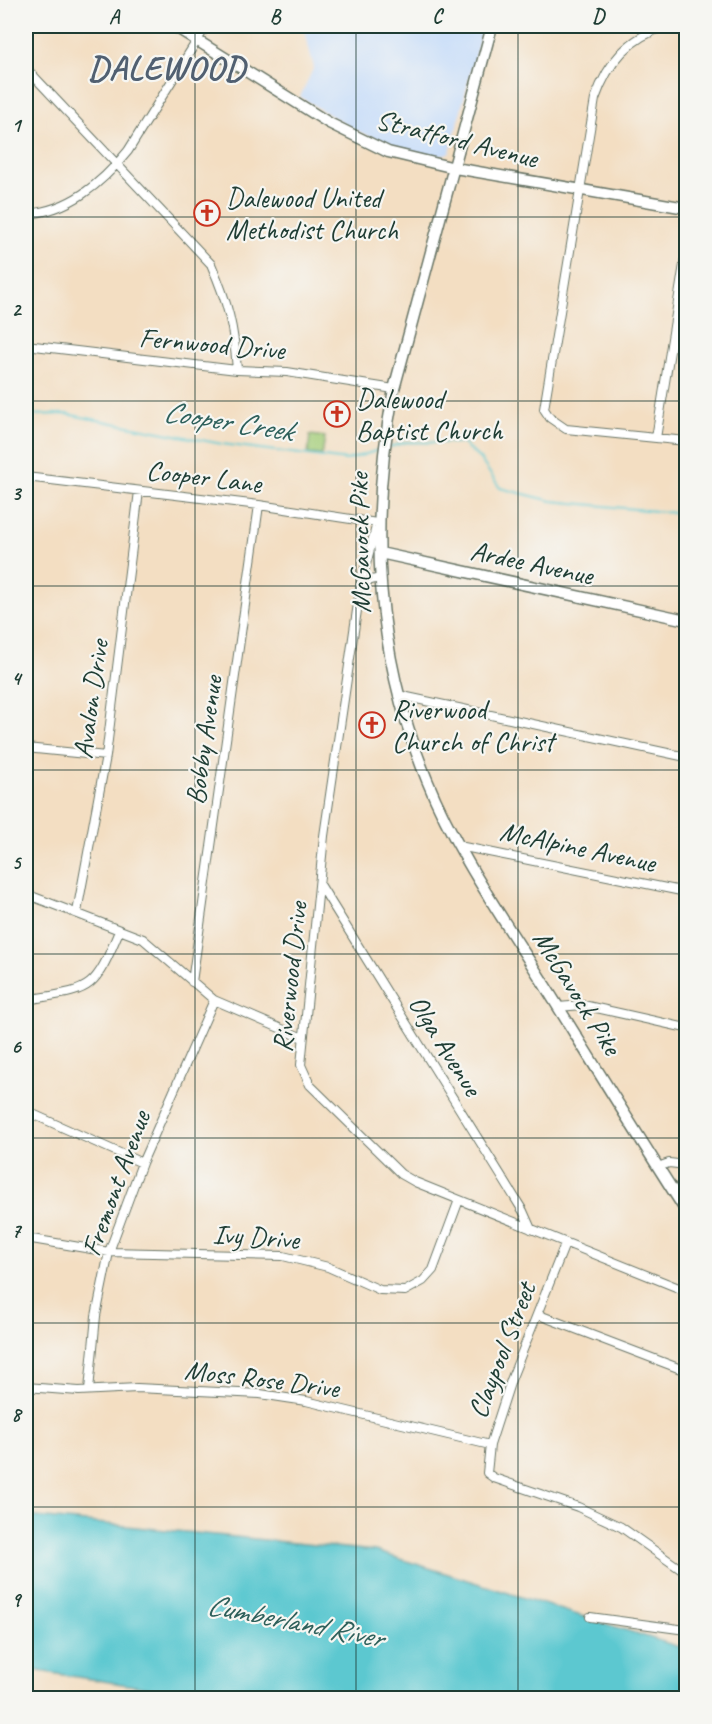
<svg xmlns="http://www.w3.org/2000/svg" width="712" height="1724" viewBox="0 0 712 1724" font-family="Caveat,sans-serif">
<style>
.built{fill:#c7ddf9}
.green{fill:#a4cd79;stroke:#628556;stroke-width:1.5}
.water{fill:#5bc8d0;stroke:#3d8282;stroke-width:1.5}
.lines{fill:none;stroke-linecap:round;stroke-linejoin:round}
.stream{stroke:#5bc8d0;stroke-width:2}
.minor-casing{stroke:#697566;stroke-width:10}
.tertiary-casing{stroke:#697566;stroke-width:13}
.minor{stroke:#fff;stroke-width:8}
.tertiary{stroke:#fff;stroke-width:10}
.grid{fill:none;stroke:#1f3d34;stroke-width:1.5;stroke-opacity:0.55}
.labels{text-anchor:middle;stroke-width:4.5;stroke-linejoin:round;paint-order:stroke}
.street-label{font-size:28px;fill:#1f3d34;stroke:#f6f6f2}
.poi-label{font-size:28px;fill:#1f3d34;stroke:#f6f6f2;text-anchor:start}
.water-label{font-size:30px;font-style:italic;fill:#2e605b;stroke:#f6f6f2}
.district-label{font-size:34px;font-weight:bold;letter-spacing:1.5px;fill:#516071;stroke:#f6f6f2}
.neatline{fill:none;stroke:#1f3d34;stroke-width:2}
.grid-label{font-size:20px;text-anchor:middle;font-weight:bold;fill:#1f3d34}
</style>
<rect width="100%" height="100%" fill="#f6f6f2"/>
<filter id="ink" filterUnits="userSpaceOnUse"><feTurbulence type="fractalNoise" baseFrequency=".0167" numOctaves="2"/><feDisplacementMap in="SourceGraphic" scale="12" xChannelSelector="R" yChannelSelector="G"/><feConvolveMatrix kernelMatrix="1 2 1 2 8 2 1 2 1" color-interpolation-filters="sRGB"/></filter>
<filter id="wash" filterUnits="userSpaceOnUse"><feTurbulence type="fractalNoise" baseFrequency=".008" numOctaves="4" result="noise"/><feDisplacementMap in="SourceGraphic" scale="24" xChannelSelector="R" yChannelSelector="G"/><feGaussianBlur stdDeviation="1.35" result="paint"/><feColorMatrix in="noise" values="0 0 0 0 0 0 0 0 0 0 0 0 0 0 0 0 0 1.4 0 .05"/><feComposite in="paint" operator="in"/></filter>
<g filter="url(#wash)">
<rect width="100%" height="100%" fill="#f3dec2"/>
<path class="built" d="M303,26H483L450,152L436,158L405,151L353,129L300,97L314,67Z"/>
<path class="green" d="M310,435L325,437L322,455L308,454Z"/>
<path class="water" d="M26,1516L375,1551L686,1649V1698H212L26,1669Z"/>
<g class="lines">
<path class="stream" d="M26,415L66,414L222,444L347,460L382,449
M390,447L406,442L462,443L480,459L500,488L552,501L686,514"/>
</g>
</g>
<g filter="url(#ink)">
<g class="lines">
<g class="minor-casing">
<path id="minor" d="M667,26C629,37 608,62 595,99L544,409L550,418L566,429L686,441
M26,68L211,264C228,303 234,327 237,370
M26,214C69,211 101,184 128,151L206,26
M26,345L237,370L287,372L394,389
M656,438L686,252
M26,477L259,505L377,523L361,583L324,836L301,1065L310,1085L401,1174L415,1182L686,1291
M361,583L379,578
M398,695L686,757
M26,748L106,756
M459,846L686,892
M321,886L523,1211L531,1229
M26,894L143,939L214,1000L303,1038
M77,912L106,756L139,491
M192,982L259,505
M26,1000C91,989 93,994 119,931
M558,1007L583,1005L686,1028
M26,1111L142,1163
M658,1167L669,1163L686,1165
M26,1238L109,1252L283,1256L328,1267L380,1290L405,1291L423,1281L433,1270L459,1200
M565,1244L511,1380L490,1445L487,1473L494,1478L578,1507L621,1527L686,1573
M539,1315L686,1371
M26,1387L79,1391L137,1388L260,1394L306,1401L490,1445
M89,1390L96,1316L109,1252L142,1163L214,1000
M590,1617L686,1630"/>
</g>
<g class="tertiary-casing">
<path id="tertiary" d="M174,26L329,123L388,152L455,168L686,208
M492,26L394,389C368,524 375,653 427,780C457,854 505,921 547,989C593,1063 639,1138 686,1211
M380,553L686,620"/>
</g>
<use href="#minor" class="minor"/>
<use href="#tertiary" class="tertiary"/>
</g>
</g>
<path class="grid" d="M195,26V1698M356,26V1698M518,26V1698M26,217H686M26,401H686M26,586H686M26,770H686M26,954H686M26,1138H686M26,1323H686M26,1507H686"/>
<defs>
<g id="church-ring" transform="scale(1.35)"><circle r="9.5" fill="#f6f6f2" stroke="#c8321e" stroke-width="1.5"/><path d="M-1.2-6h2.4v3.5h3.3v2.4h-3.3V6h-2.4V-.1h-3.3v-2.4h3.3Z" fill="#c8321e"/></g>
</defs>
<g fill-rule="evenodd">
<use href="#church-ring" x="207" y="213"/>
<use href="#church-ring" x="337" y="414"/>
<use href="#church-ring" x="372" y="725"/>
</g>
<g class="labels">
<g class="street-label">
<text transform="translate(457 138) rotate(14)" y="10">Stratford Avenue</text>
<text transform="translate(212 343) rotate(5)" y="10">Fernwood Drive</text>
<text transform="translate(204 476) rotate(7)" y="10">Cooper Lane</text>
<text transform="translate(359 543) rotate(-91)" y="10">McGavock Pike</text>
<text transform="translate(532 562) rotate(12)" y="10">Ardee Avenue</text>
<text transform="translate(90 699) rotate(-82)" y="10">Avalon Drive</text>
<text transform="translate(203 740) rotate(-82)" y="10">Bobby Avenue</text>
<text transform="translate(578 846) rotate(12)" y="10">McAlpine Avenue</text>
<text transform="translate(289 977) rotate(-84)" y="10">Riverwood Drive</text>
<text transform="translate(578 992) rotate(58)" y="10">McGavock Pike</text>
<text transform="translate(446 1045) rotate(58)" y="10">Olga Avenue</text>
<text transform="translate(115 1183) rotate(-70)" y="10">Fremont Avenue</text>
<text transform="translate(256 1236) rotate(4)" y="10">Ivy Drive</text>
<text transform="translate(501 1350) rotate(-69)" y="10">Claypool Street</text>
<text transform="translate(262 1378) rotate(7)" y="10">Moss Rose Drive</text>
</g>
<g class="poi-label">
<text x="226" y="207">Dalewood United<tspan x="226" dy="32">Methodist Church</tspan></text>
<text x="356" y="408">Dalewood<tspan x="356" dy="32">Baptist Church</tspan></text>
<text x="392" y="719">Riverwood<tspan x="392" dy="32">Church of Christ</tspan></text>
</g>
<g class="water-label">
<text transform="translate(228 421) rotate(9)" y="10">Cooper Creek</text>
<text transform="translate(295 1621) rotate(11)" y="10">Cumberland River</text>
</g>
<g class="district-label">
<text x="167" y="79">DALEWOOD</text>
</g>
</g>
<rect width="712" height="1724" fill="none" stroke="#f6f6f2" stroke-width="66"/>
<rect x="33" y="33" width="646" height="1658" class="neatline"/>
<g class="grid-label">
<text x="114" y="23">A</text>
<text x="275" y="23">B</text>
<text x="437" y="23">C</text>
<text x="598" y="23">D</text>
<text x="16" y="132">1</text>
<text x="16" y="316">2</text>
<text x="16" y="500">3</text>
<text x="16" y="685">4</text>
<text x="16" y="869">5</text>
<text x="16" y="1053">6</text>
<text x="16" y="1237">7</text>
<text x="16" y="1421">8</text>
<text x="16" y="1606">9</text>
</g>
</svg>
